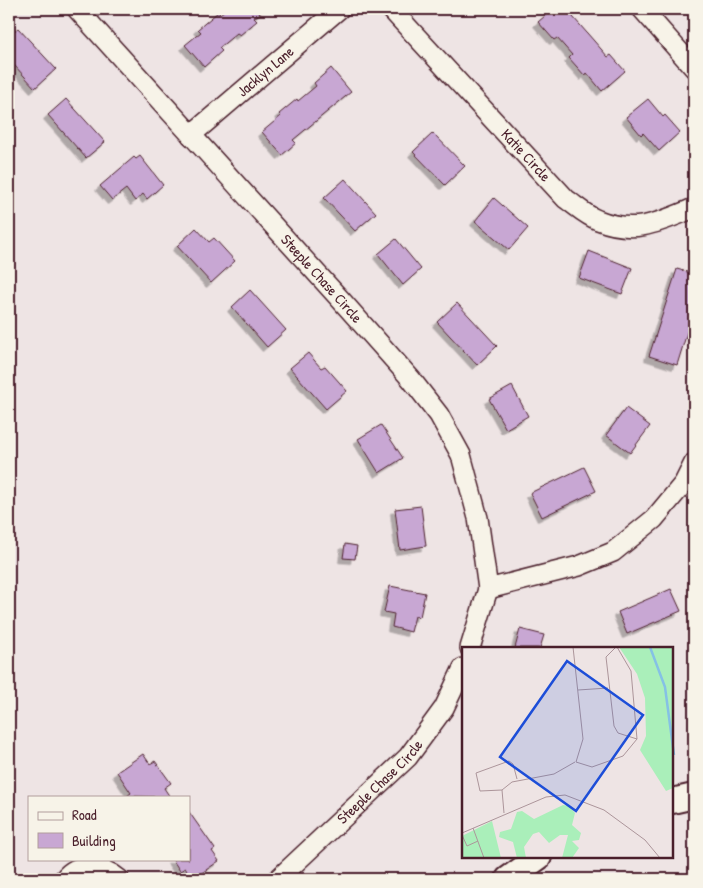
<svg xmlns="http://www.w3.org/2000/svg" width="703" height="888" viewBox="0 0 703 888" font-family="'Patrick Hand',sans-serif">
<style>
.building{fill:#c8a7d3;stroke:#4a1f2b;filter:url(#shadow)}
.lines{fill:none;stroke-linecap:round;stroke-linejoin:round}
.minor-casing{stroke:#4a1f2b;stroke-width:22}
.tertiary-casing{stroke:#4a1f2b;stroke-width:28}
.minor{stroke:#f7f3e8;stroke-width:19}
.tertiary{stroke:#f7f3e8;stroke-width:24}
.labels{text-anchor:middle;stroke-width:4.5;stroke-linejoin:round;paint-order:stroke}
.street-label{font-size:15px;fill:#4a1f2b;stroke:#f7f3e8}
.inset-river{fill:none;stroke:#85c1e5;stroke-width:2.5}
.inset-road{fill:none;stroke:#ac959a;stroke-width:1}
.view{fill:#1d4ed8;fill-opacity:0.15;stroke:#1d4ed8;stroke-width:2.5}
.inset-edge{fill:none;stroke:#4a1f2b;stroke-width:2.5}
</style>
<defs>
<filter id="shadow"><feDropShadow dx="-4.5" dy="4.5" stdDeviation="0" flood-color="#0004"/></filter>
</defs>
<rect width="100%" height="100%" fill="#eee4e4"/>
<filter id="ink" filterUnits="userSpaceOnUse"><feTurbulence type="fractalNoise" baseFrequency=".02" numOctaves="2"/><feDisplacementMap in="SourceGraphic" scale="10" xChannelSelector="R" yChannelSelector="G"/><feConvolveMatrix kernelMatrix="1 2 1 2 8 2 1 2 1" color-interpolation-filters="sRGB"/></filter>
<g filter="url(#ink)">
<path class="building" d="M226,9H265L254,18L257,21L240,35L237,33L219,48L222,51L204,67L185,45L201,32L198,29L218,12L220,14Z
M553,9H566L608,57L611,55L625,71L602,91L587,73L585,76L569,58L572,55L557,38L554,40L538,22Z
M18,28L56,69L35,88L14,65L9,70V36Z
M331,68L351,92L293,140L296,143L282,155L262,132L281,116L279,114L297,99L298,101L316,86L314,83Z
M66,99L105,142L86,158L48,115Z
M648,99L663,117L665,115L680,132L659,151L643,133L641,135L626,117Z
M433,133L465,166L445,185L413,152Z
M140,156L163,185L147,199L143,194L135,201L126,189L112,200L100,186L134,157L136,159Z
M345,179L376,213L355,231L324,198Z
M494,198L528,228L509,250L475,221Z
M196,228L209,242L214,238L235,261L211,283L177,246Z
M396,239L421,269L403,285L378,254Z
M589,251L632,268L622,294L579,278Z
M677,269L694,274V310L677,365L649,356Z
M250,290L286,330L267,347L232,307Z
M457,303L497,346L477,365L437,322Z
M308,353L321,368L325,366L347,391L326,409L290,368Z
M512,386L528,416L506,429L489,399Z
M626,408L650,426L630,453L606,435Z
M381,425L403,458L379,473L358,439Z
M584,467L596,491L542,517L530,493Z
M421,506L426,546L400,550L395,509Z
M345,544L357,546L355,559L343,558Z
M390,586L425,593L420,617L415,616L411,632L392,627L394,614L384,612Z
M671,589L681,611L627,634L618,612Z
M520,629L544,635L540,648H515Z
M143,754L150,764L155,761L171,783L164,788L170,797L127,796L131,793L117,772Z
M189,812L215,849L212,851L219,861L193,879L185,868L180,871L172,859H189Z"/>
<g class="lines">
<g class="minor-casing">
<g id="minor">
<path id="s1" d="M77,9L340,299L411,379L439,415L461,455L478,518L488,589L579,566L613,552L654,519L684,483L694,463"/>
<path id="s2" d="M391,9L566,199C576,206 587,216 598,220C635,235 660,222 694,208"/>
<path d="M642,9L694,68"/>
<path id="s3" d="M191,135L339,9"/>
<path d="M470,648L488,589"/>
<path d="M64,879C79,860 102,865 119,879"/>
<path id="s4" d="M278,879L408,757L444,708L463,668"/>
</g>
</g>
<g class="tertiary-casing">
<path id="tertiary" d="M672,801L694,796
M508,879L539,857"/>
</g>
<use href="#minor" class="minor"/>
<use href="#tertiary" class="tertiary"/>
</g>
</g>
<g class="labels">
<g class="street-label">
<text dy="5" stroke="none"><textPath href="#s3" startOffset="98">Jacklyn Lane</textPath></text>
<text dy="5" stroke="none"><textPath href="#s2" startOffset="199">Katie Circle</textPath></text>
<text dy="5" stroke="none"><textPath href="#s1" startOffset="364">Steeple Chase Circle</textPath></text>
<text dy="5" stroke="none"><textPath href="#s4" startOffset="141">Steeple Chase Circle</textPath></text>
</g>
</g>
<g transform="translate(462 647)">
<rect width="211" height="211" fill="#eee4e4"/>
<path d="M157,0H211V141L204,144L178,103L184,89L183,51L175,27ZM101,158L107,159L113,166L110,178L119,186L117,193L110,194L117,201L110,211H100L106,188H98L87,196L77,185L71,187L62,200L64,211H55L51,195L37,190L38,185L49,182L55,165L60,164L72,172ZM30,174L39,211H0V189Z" fill="#aaefba"/>
<path class="inset-river" d="M188,0L203,40L212,108"/>
<path class="inset-road" d="M111,0L121,92L114,115L130,120L161,109L175,92L169,24L155,0M154,0L144,10L152,79L156,86L175,92M116,43L146,41M40,143L18,144L14,126L47,114L51,117L55,132M42,166L40,143L50,135L92,127L113,115M11,181L22,211M0,186L84,150L103,148L142,163L183,193L198,211M0,188L5,199L16,194"/>
<path class="view" d="M105,14L181,68L114,164L38,110Z"/>
<rect width="211" height="211" class="inset-edge"/>
</g>
<rect width="703" height="888" fill="none" stroke="#f7f3e8" stroke-width="30"/>
<rect x="15" y="15" width="673" height="858" fill="none" stroke="#4a1f2b" stroke-width="2" filter="url(#ink)"/>
<rect x="28" y="796" width="162" height="65" fill="#f7f3e8" stroke="#b29e9c"/>
<rect x="38" y="812" width="25" height="8" fill="#f7f3e8" stroke="#b29e9c"/>
<text x="72" y="820" font-size="15" fill="#4a1f2b">Road</text>
<rect x="38" y="833" width="25" height="15" fill="#c8a7d3" stroke="#b29e9c"/>
<text x="72" y="846" font-size="15" fill="#4a1f2b">Building</text>
</svg>
